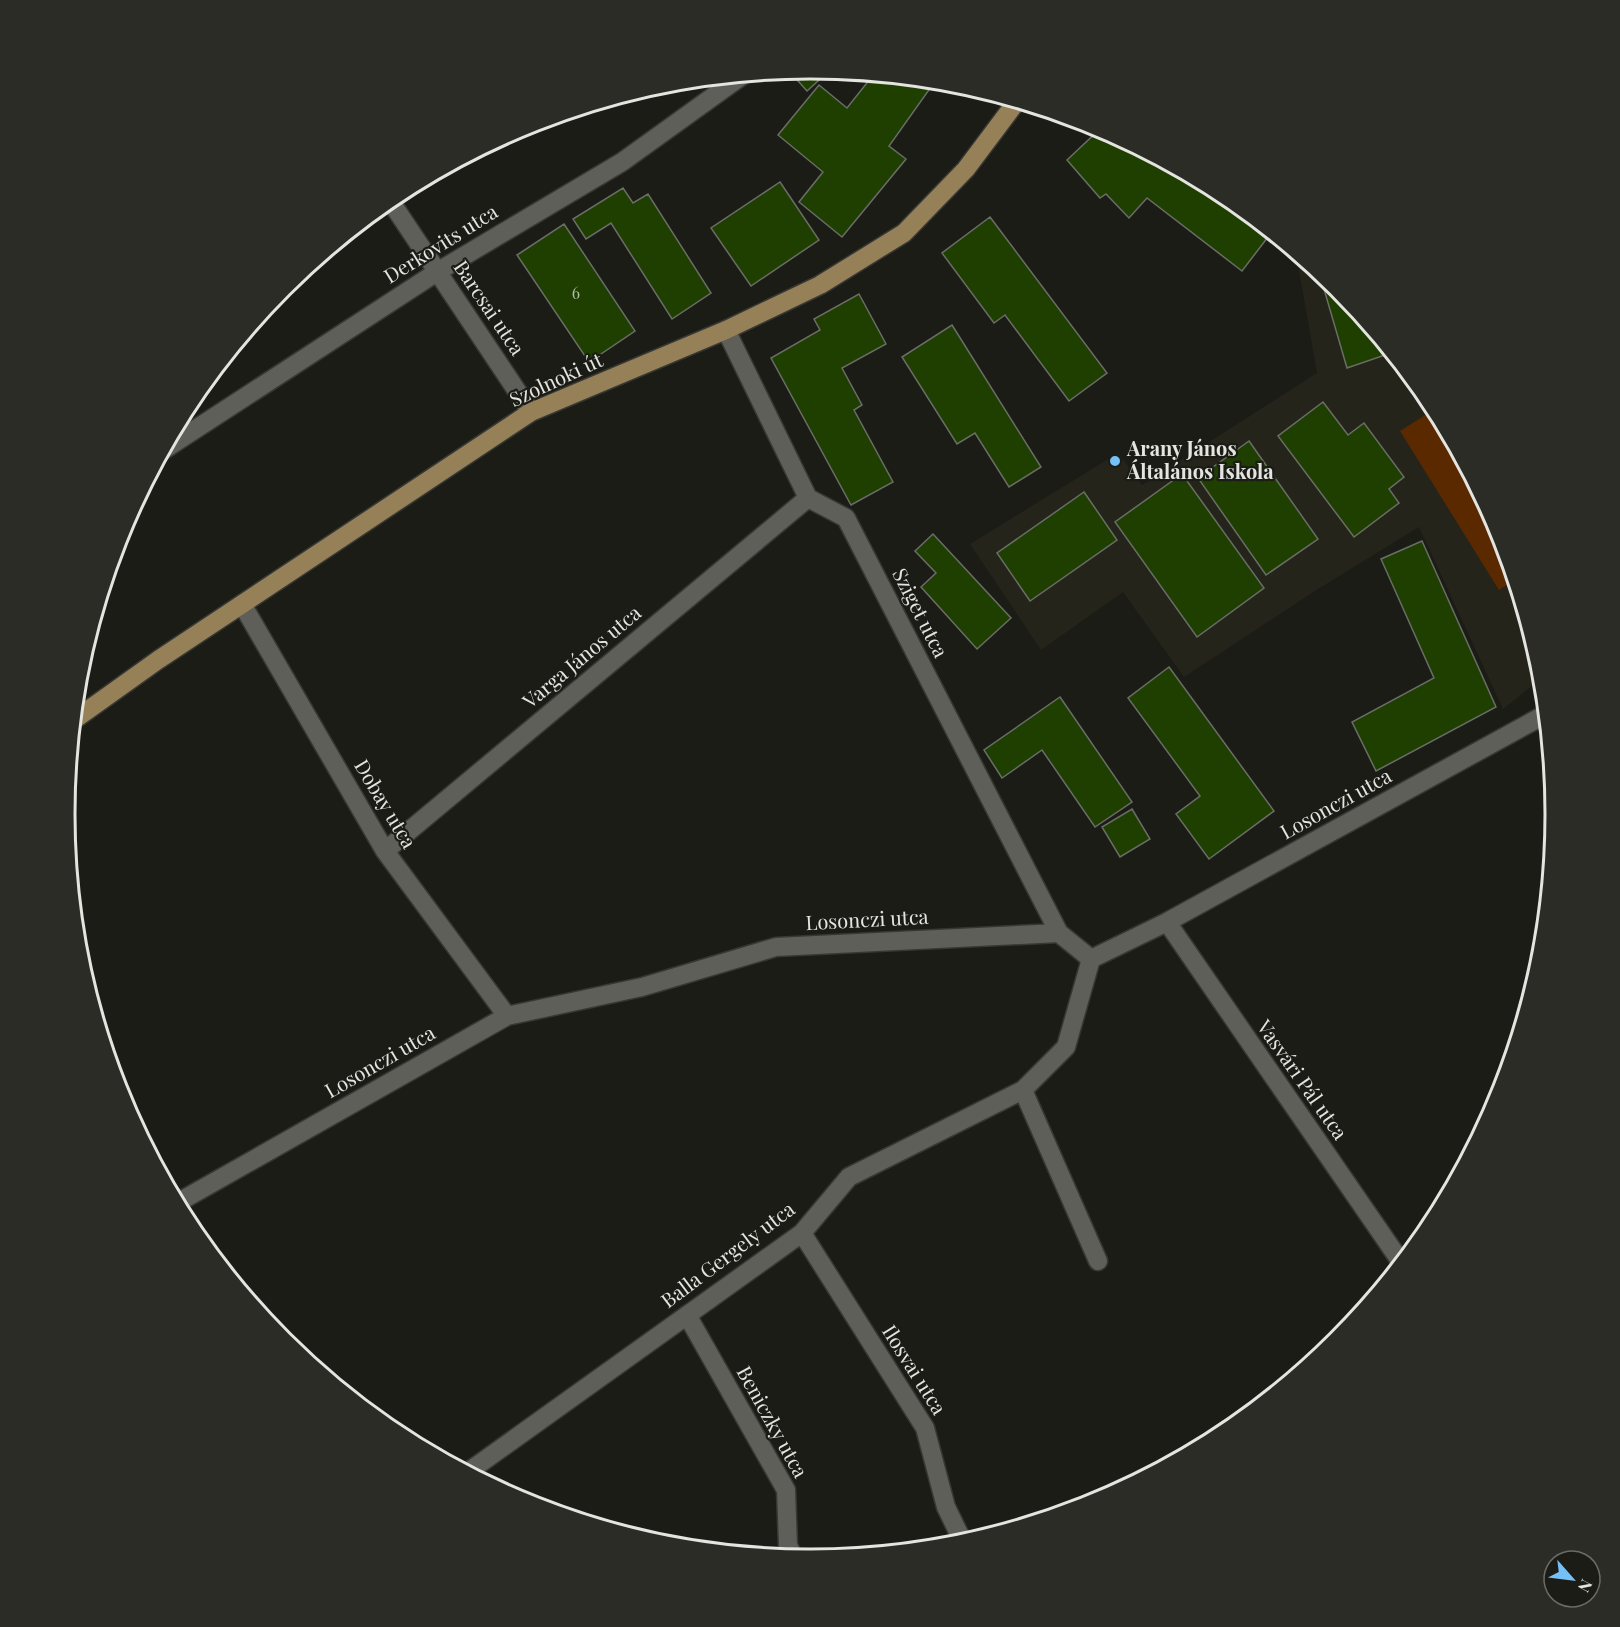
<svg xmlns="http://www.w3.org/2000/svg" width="1620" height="1627" viewBox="0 0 1620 1627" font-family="'Playfair Display',serif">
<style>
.built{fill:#24241a}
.green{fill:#5b2900}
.building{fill:#1e3f00;stroke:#6a6d68;stroke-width:1.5}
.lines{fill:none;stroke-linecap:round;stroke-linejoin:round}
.minor-casing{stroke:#373734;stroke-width:21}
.major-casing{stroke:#373734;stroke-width:21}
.minor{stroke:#5f5f59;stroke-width:18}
.major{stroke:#968057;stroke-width:18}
.poi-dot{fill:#75c0f6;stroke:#1c1c17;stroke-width:2}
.labels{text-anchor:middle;stroke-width:4.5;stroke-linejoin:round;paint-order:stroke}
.number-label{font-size:16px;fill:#b2bba8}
.street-label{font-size:20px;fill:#e4e4e0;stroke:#1c1c17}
.poi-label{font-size:20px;font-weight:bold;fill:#e4e4e0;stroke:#1c1c17;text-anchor:start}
.rim{fill:none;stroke:#e4e4e0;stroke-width:3}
</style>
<rect width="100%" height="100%" fill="#1c1c17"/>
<path class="built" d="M1296,253L1337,287L1430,400L1499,529L1541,668L1542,678L1503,709L1419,527L1315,591L1184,677L1123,592L1041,650L970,544L1118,453L1142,485L1317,373Z"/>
<path class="green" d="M1435,409L1499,529L1515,580L1499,590L1400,431Z"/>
<path class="building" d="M810,68L830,70L807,91L791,73L795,70Z
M874,74L919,79L931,87L889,146L906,159L842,237L799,202L823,172L778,135L819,85L847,108Z
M1101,128L1202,182L1271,233L1242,271L1147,198L1129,218L1106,194L1100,198L1067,160Z
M780,182L819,240L751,286L711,228Z
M623,188L633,203L648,194L711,293L672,319L611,223L586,239L573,219Z
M990,217L1107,373L1069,401L1005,315L994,323L942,253Z
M564,224L635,331L589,362L517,255Z
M1319,272L1337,287L1391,353L1347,368Z
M859,294L886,344L842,368L862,405L854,410L893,482L851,505L771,358L820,330L814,319Z
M952,325L1041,467L1009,487L975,433L957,444L902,357Z
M1323,402L1348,435L1364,423L1404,477L1389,489L1399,503L1354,537L1278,436Z
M1249,441L1318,539L1266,575L1198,478Z
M1182,474L1264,588L1197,637L1115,522Z
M1084,492L1117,540L1030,601L997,553Z
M933,534L1011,618L977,649L921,587L936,573L915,551Z
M1422,541L1496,707L1376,771L1352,722L1434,678L1381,559Z
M1169,667L1274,811L1209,859L1176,814L1200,796L1128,698Z
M1060,697L1132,802L1095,827L1042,750L1002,778L984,750Z
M1132,809L1150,839L1120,857L1102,827Z"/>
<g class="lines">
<g class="minor-casing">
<path id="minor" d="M389,199L531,412
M726,330L808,498L846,518L1059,933
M162,451L437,272L622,162L743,75
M242,604L385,851L507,1016
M385,851L808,498
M1167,922L1401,1262
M1023,1090L1098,1261
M177,1203L507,1016L642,987L776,947L1059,933L1091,959L1167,922L1546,714
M802,1233L925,1428L946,1507L963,1542
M687,1315L786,1490L788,1545L793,1557
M468,1472L802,1233L849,1177L1023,1090L1066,1047L1091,959"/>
</g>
<g class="major-casing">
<path id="major" d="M74,720L158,660L531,412L726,330L820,285L904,233L966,169L1017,101"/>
</g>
<use href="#minor" class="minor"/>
<use href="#major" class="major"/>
</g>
<circle class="poi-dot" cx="1115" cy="461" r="6"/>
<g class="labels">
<g class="number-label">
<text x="576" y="299">6</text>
</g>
<g class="street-label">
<text transform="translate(441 244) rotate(-32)" y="7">Derkovits utca</text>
<text transform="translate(489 308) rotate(56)" y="7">Barcsai utca</text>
<text transform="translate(556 380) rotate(-25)" y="7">Szolnoki út</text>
<text transform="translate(920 613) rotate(63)" y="7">Sziget utca</text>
<text transform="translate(582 657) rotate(-40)" y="7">Varga János utca</text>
<text transform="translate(385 804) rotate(59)" y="7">Dobay utca</text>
<text transform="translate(1336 804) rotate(-29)" y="7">Losonczi utca</text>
<text transform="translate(867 920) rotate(-3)" y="7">Losonczi utca</text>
<text transform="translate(380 1062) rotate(-30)" y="7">Losonczi utca</text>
<text transform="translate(1302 1080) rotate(55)" y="7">Vasvári Pál utca</text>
<text transform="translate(728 1255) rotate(-37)" y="7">Balla Gergely utca</text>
<text transform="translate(914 1370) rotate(58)" y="7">Ilosvai utca</text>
<text transform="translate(772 1422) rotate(61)" y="7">Beniczky utca</text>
</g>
<g class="poi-label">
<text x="1127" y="456">Arany János<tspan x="1127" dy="23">Általános Iskola</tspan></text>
</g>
</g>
<path d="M0 0H1620V1627H0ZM75 814a735 735 0 1 1 1470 0a735 735 0 1 1-1470 0Z" fill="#2c2c27" fill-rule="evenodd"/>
<path class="rim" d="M75 814a735 735 0 1 1 1470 0a735 735 0 1 1-1470 0Z"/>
<g transform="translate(1572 1579) rotate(118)"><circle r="28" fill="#1c1c17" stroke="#6c6c67" stroke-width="1.5"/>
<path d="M0-4.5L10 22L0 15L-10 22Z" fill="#75c0f6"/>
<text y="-9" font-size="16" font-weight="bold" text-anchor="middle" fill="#e4e4e0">N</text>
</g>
</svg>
